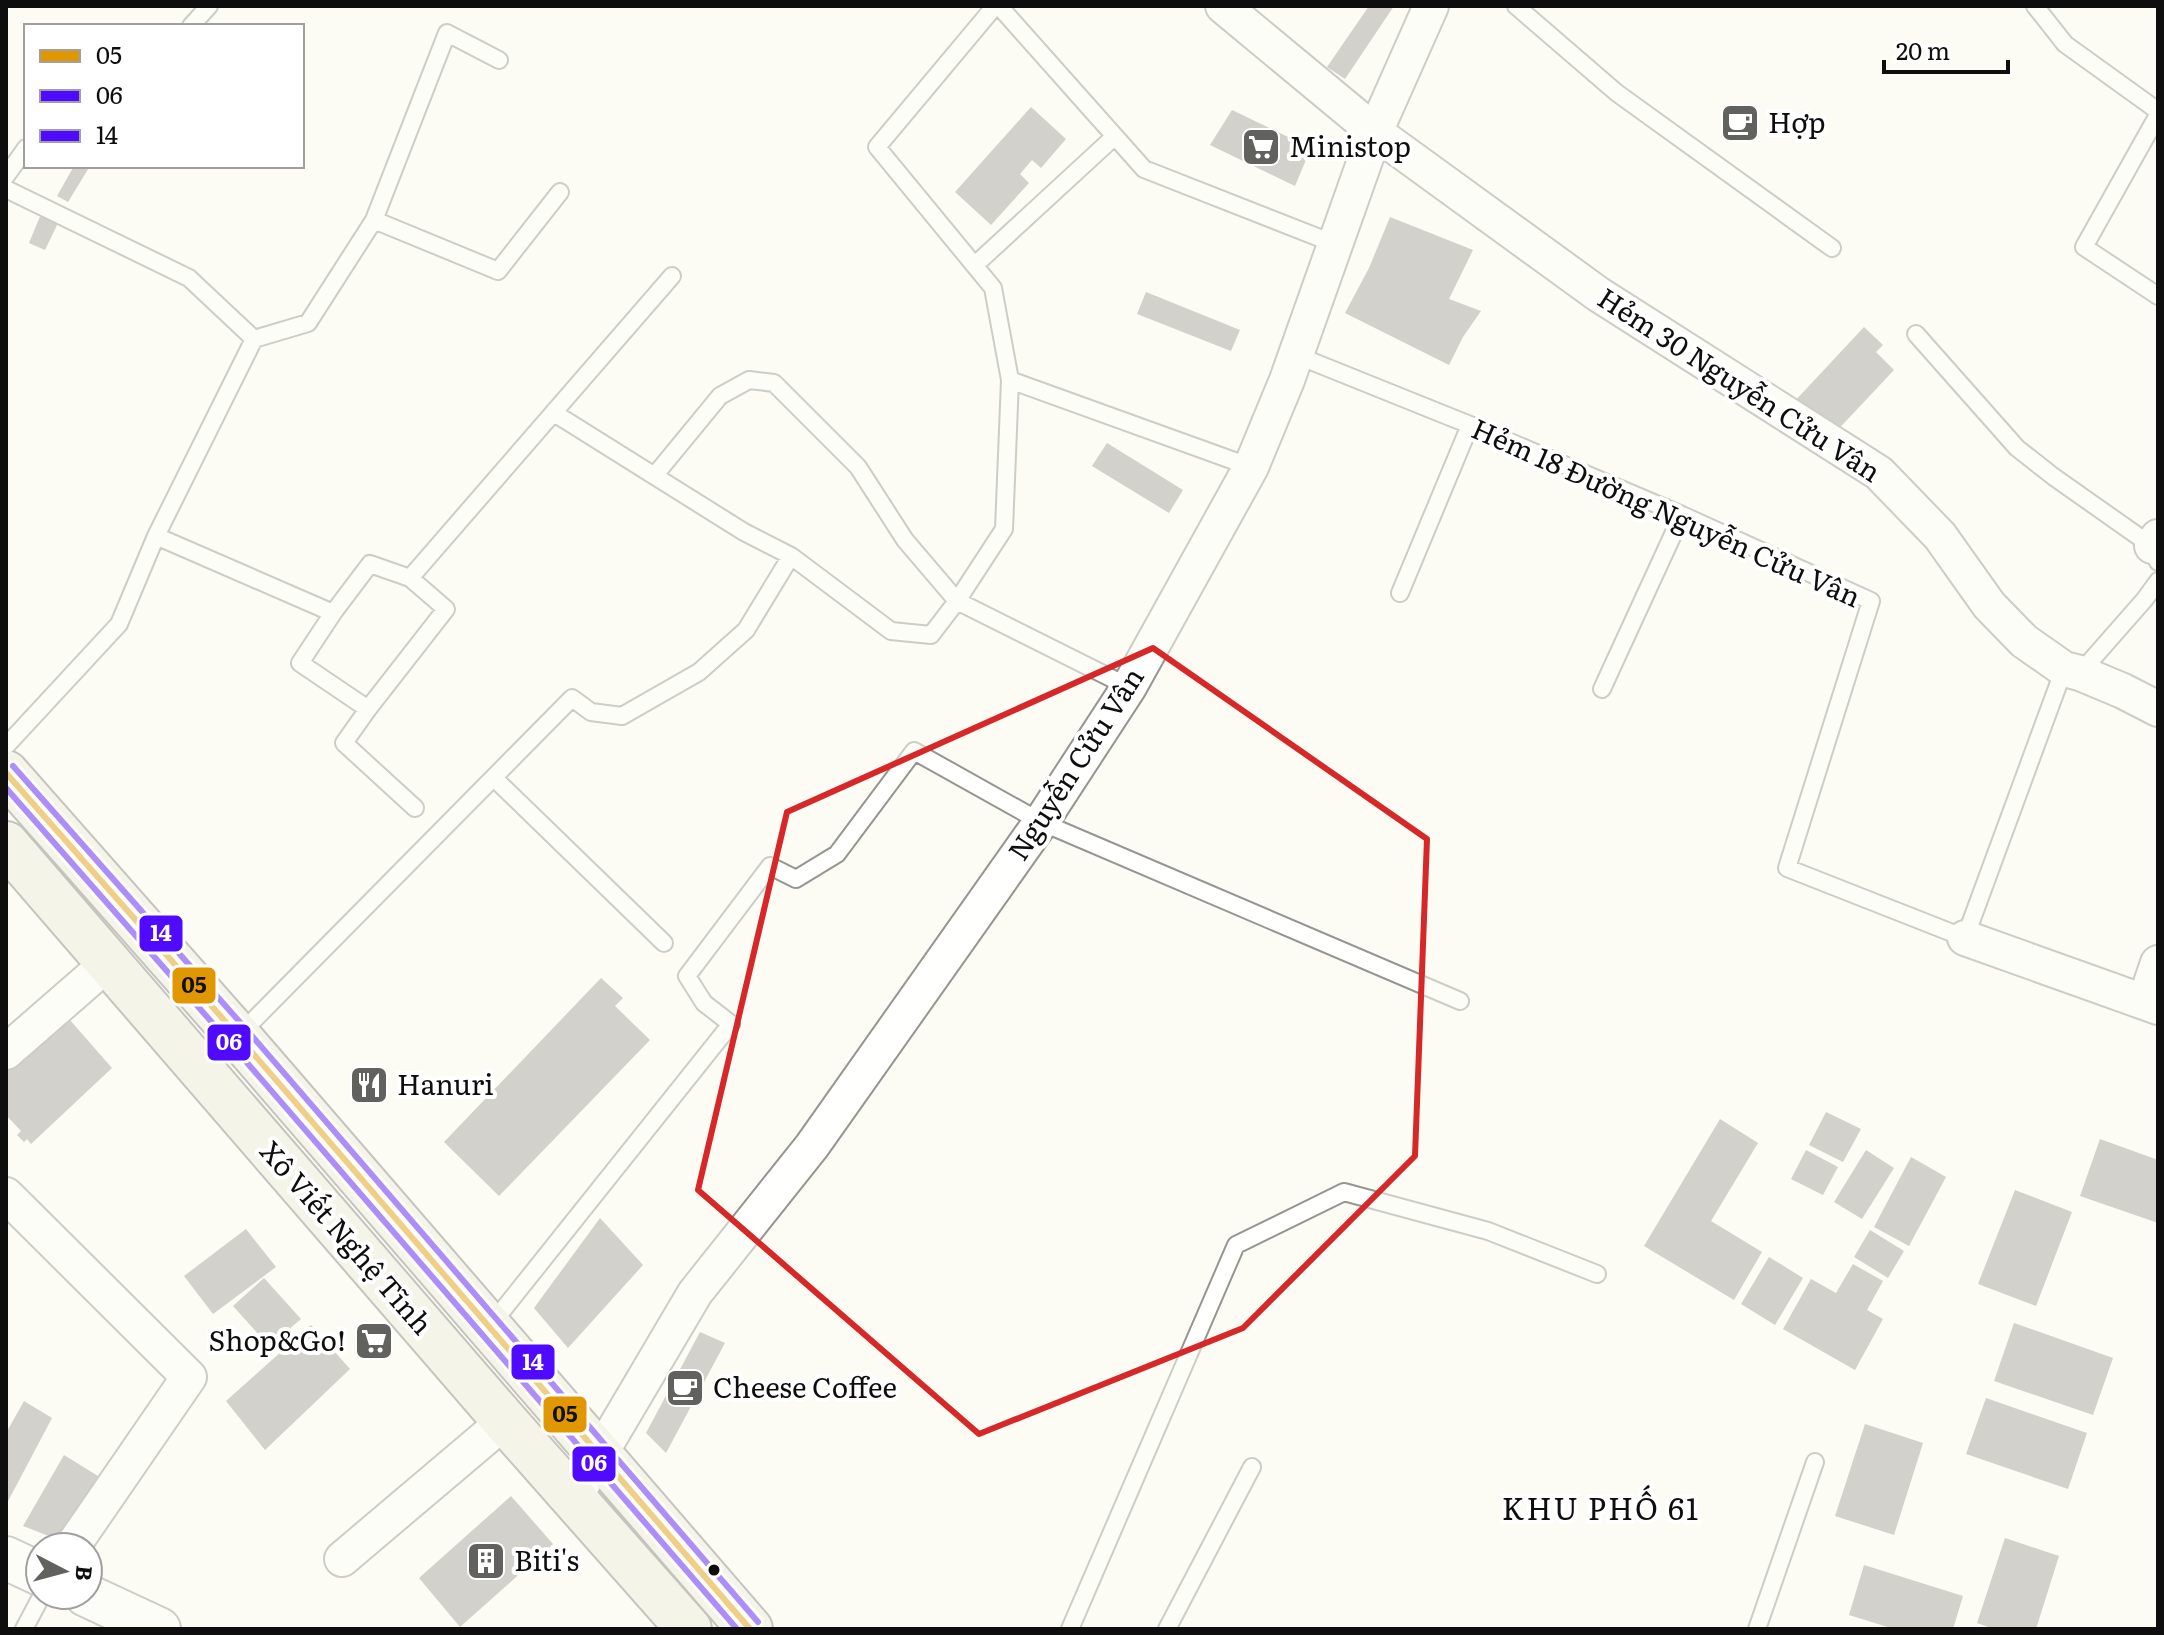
<svg xmlns="http://www.w3.org/2000/svg" width="2164" height="1635" viewBox="0 0 2164 1635" font-family="Literata,serif">
<style>
.building{fill:#9f9e99}
.lines{fill:none;stroke-linecap:round;stroke-linejoin:round}
.service-casing{stroke:#959592;stroke-width:20}
.minor-casing{stroke:#959592;stroke-width:38}
.tertiary-casing{stroke:#959592;stroke-width:46}
.primary-casing{stroke:#82827f;stroke-width:48}
.service{stroke:#fffffd;stroke-width:16}
.minor{stroke:#fffffd;stroke-width:34}
.tertiary{stroke:#fffffd;stroke-width:42}
.primary{stroke:#edebd9;stroke-width:44}
.bus-1-casing{stroke:#fff;stroke-width:12}
.bus-2-casing{stroke:#fff;stroke-width:12}
.bus-3-casing{stroke:#fff;stroke-width:12}
.bus-1{stroke:#e09701;stroke-width:6}
.bus-2{stroke:#4f0aff;stroke-width:6}
.bus-3{stroke:#4f0aff;stroke-width:6}
.marked{fill:none;stroke:#d62828;stroke-width:6;stroke-linejoin:round}
.bus-dot{fill:#0e0e0e;stroke:#fff;stroke-width:3}
.labels{text-anchor:middle;stroke-width:8;stroke-linejoin:round;paint-order:stroke}
.poi-label{font-size:28px;fill:#0e0e0e;stroke:#fff;text-anchor:start}
.street-label{font-size:28px;fill:#0e0e0e;stroke:#fff}
.neighbourhood-label{font-size:30px;letter-spacing:2px;fill:#0e0e0e;stroke:#fff}
.line-badge{stroke:#fff;stroke-width:3}
.badge-label{font-size:22px;text-anchor:middle;font-weight:bold;fill:#fff}
.pale-badge-label{font-size:22px;text-anchor:middle;font-weight:bold;fill:#111}
</style>
<rect width="100%" height="100%" fill="#fcfcf4"/>
<path class="building" d="M1369,6H1394L1345,79L1327,67Z
M1031,107L1066,139L1041,168L1032,160L1020,174L1029,183L991,225L955,192Z
M1232,110L1311,148L1295,186L1210,145Z
M74,166H90L68,202L57,196Z
M41,214L59,221L45,250L29,243Z
M1390,217L1473,250L1449,299L1481,311L1463,337L1449,365L1345,313L1369,268Z
M1146,292L1240,330L1231,351L1137,314Z
M1864,327L1883,345L1876,352L1894,370L1831,437L1794,402Z
M1107,443L1183,490L1169,513L1092,466Z
M601,978L623,998L615,1006L650,1040L499,1196L444,1142Z
M69,1019L112,1068L31,1144L27,1139L24,1142L17,1135L21,1131L6,1115V1072Z
M1826,1112L1861,1129L1843,1162L1809,1145Z
M1720,1119L1758,1143L1711,1221L1762,1252L1734,1300L1644,1246Z
M2100,1139L2158,1160V1223L2080,1196Z
M1806,1150L1838,1167L1823,1195L1791,1179Z
M1866,1150L1894,1168L1862,1219L1834,1202Z
M1911,1157L1946,1177L1909,1246L1874,1227Z
M2015,1190L2072,1212L2036,1306L1978,1284Z
M600,1218L643,1265L568,1348L534,1308Z
M246,1229L276,1267L213,1314L184,1276Z
M1870,1230L1904,1251L1888,1278L1854,1257Z
M1769,1257L1803,1278L1775,1325L1741,1304Z
M1853,1264L1883,1281L1867,1310L1883,1319L1855,1370L1783,1329L1811,1279L1836,1293Z
M264,1278L301,1319L269,1346L233,1306Z
M2014,1323L2113,1358L2093,1415L1994,1381Z
M311,1325L350,1369L265,1450L226,1401Z
M700,1332L725,1343L666,1453L646,1433Z
M1986,1398L2087,1433L2068,1489L1966,1454Z
M24,1401L52,1418L6,1505V1433Z
M1865,1424L1923,1443L1894,1535L1835,1516Z
M64,1455L98,1476L59,1540L23,1526Z
M511,1496L553,1544L460,1627L419,1578Z
M2005,1538L2059,1556L2036,1629H1994L1977,1623Z
M1864,1565L1963,1596L1953,1629H1894L1849,1615Z"/>
<g class="lines">
<g class="service-casing">
<path id="service" d="M995,6L877,147L993,288L1010,380L1251,467
M999,6L1144,169L1335,244
M1516,6L1617,93L1832,248
M2035,6L2065,44L2158,111
M191,26L209,6
M2158,115L2084,247L2158,296
M6,176L26,148
M6,189L189,278L254,339
M374,220L498,271L560,192
M975,265L1114,137
M1916,334L2017,448L2054,477L2152,546L2158,562
M1296,355L1470,425L1682,515L1871,601L1787,868L1965,938L2064,669
M655,475L720,396L749,380L774,383L858,467L905,540L957,601L1129,687
M156,536L333,613L300,663L368,709L446,609L410,578L370,564L333,613
M791,556L891,631L931,635L957,601L1004,529L1010,380
M410,578L672,276
M1400,593L1470,425
M2080,673L2145,599L2158,581
M1602,689L1682,515
M368,709L344,743L415,808
M6,746L119,624L156,536L254,339L308,323L374,220L447,33L499,60
M494,778L664,943
M239,1035L572,698L591,712L622,716L699,672L746,630L791,556L744,532L554,413
M490,1326L731,1024L704,1003L687,976L770,866L796,879L837,854L914,751L1041,822L1460,1001
M24,1629L42,1595
M1070,1629L1236,1245L1344,1192L1488,1231L1597,1274
M1167,1629L1252,1467
M1757,1629L1815,1462"/>
</g>
<g class="minor-casing">
<path id="minor" d="M1223,6L1375,132L1598,294L1879,473L1940,536L1989,605L2024,641L2064,669L2080,673L2123,691L2158,709
M2152,546L2158,537
M1965,938L2158,1007
M2145,1001L2158,963
M6,1052L108,963
M6,1195L189,1377L72,1547
M574,1498L695,1293L812,1146L1041,822L1129,687L1251,467L1287,380L1375,132L1431,6
M342,1559L505,1421"/>
</g>
<g class="tertiary-casing">
<path id="tertiary" d="M6,1558L40,1574
M86,1595L159,1629"/>
</g>
<g class="primary-casing">
<path id="primary" d="M6,773L238,1036L750,1629
M6,844L505,1421L689,1629"/>
</g>
<use href="#service" class="service"/>
<use href="#minor" class="minor"/>
<use href="#tertiary" class="tertiary"/>
<use href="#primary" class="primary"/>
<g class="bus-1-casing">
<path id="bus-1" d="M6,773L238,1036L750,1629"/>
</g>
<g class="bus-2-casing">
<path id="bus-2" d="M6,788L230,1043L737,1629"/>
</g>
<g class="bus-3-casing">
<path id="bus-3" d="M13,766L246,1029L758,1622"/>
</g>
<use href="#bus-1" class="bus-1"/>
<use href="#bus-2" class="bus-2"/>
<use href="#bus-3" class="bus-3"/>
</g>
<path d="M0 0H2164V1635H0ZM1153,648L1427,839L1415,1156L1243,1328L979,1434L698,1190L787,812Z" fill="#fcfcf4" fill-opacity=".55" fill-rule="evenodd"/>
<path class="marked" d="M1153,648L1427,839L1415,1156L1243,1328L979,1434L698,1190L787,812Z"/>
<defs>
<g id="cafe-square" transform="scale(2)"><rect x="-9" y="-9" width="18" height="18" rx="4" fill="#61615e" stroke="#fff"/><path d="M-5.5-4.5H6V0H3Q3 3.5 0 3.5H-2.5Q-5.5 3.5-5.5 0ZM3-3.2v2h1.7v-2ZM-6 4.5H4V6H-6Z" fill="#fff"/></g>
<g id="supermarket-square" transform="scale(2)"><rect x="-9" y="-9" width="18" height="18" rx="4" fill="#61615e" stroke="#fff"/><path d="M-6-5.5h2.5l.6 2H6L4.5 2H-2.5L-4.4-4H-6ZM-1.5 3.2a1.3 1.3 0 1 0 .1 0ZM3 3.2a1.3 1.3 0 1 0 .1 0Z" fill="#fff"/></g>
<g id="restaurant-square" transform="scale(2)"><rect x="-9" y="-9" width="18" height="18" rx="4" fill="#61615e" stroke="#fff"/><path d="M-5-6h1v4h1v-4h1v4h1v-4h1v5L-1.5 .5V6h-2V.5L-5-1ZM5-6V6H3V1.5H1.5Q1.5-4 5-6Z" fill="#fff"/></g>
<g id="building-square" transform="scale(2)"><rect x="-9" y="-9" width="18" height="18" rx="4" fill="#61615e" stroke="#fff"/><path d="M-4-6H4V6H1V3H-1V6H-4ZM-2.5-4.3h1.7v1.8h-1.7ZM.8-4.3h1.7v1.8H.8ZM-2.5-1h1.7V.8h-1.7ZM.8-1h1.7V.8H.8Z" fill="#fff"/></g>
</defs>
<g fill-rule="evenodd">
<use href="#cafe-square" x="1740" y="123"/>
<use href="#supermarket-square" x="1261" y="147"/>
<use href="#restaurant-square" x="369" y="1085"/>
<use href="#supermarket-square" x="374" y="1341"/>
<use href="#cafe-square" x="685" y="1388"/>
<use href="#building-square" x="486" y="1561"/>
</g>
<circle class="bus-dot" cx="714" cy="1570" r="7"/>
<g class="labels">
<g class="poi-label">
<text x="1768" y="133">Hợp</text>
<text x="1289" y="157">Ministop</text>
<text x="397" y="1095">Hanuri</text>
<text x="346" y="1351" text-anchor="end">Shop&amp;Go!</text>
<text x="713" y="1398">Cheese Coffee</text>
<text x="514" y="1571">Biti's</text>
</g>
<g class="street-label">
<text transform="translate(1739 385) rotate(33)" y="10">Hẻm 30 Nguyễn Cửu Vân</text>
<text transform="translate(1666 513) rotate(24)" y="10">Hẻm 18 Đường Nguyễn Cửu Vân</text>
<text transform="translate(1076 764) rotate(-57)" y="10">Nguyễn Cửu Vân</text>
<text transform="translate(346 1238) rotate(49)" y="10">Xô Viết Nghệ Tĩnh</text>
</g>
<g class="neighbourhood-label">
<text x="1601" y="1520">KHU PHỐ 61</text>
</g>
</g>
<g class="line-badge">
<rect x="138" y="914" width="46" height="39" rx="8" fill="#4f0aff"/>
<rect x="171" y="966" width="46" height="39" rx="8" fill="#e09701"/>
<rect x="206" y="1023" width="46" height="39" rx="8" fill="#4f0aff"/>
<rect x="510" y="1343" width="46" height="38" rx="8" fill="#4f0aff"/>
<rect x="542" y="1395" width="46" height="39" rx="8" fill="#e09701"/>
<rect x="571" y="1445" width="46" height="38" rx="8" fill="#4f0aff"/>
</g>
<g class="badge-label">
<text x="161" y="941">14</text>
<text x="229" y="1050">06</text>
<text x="533" y="1370">14</text>
<text x="594" y="1471">06</text>
</g>
<g class="pale-badge-label">
<text x="194" y="993">05</text>
<text x="565" y="1422">05</text>
</g>
<rect width="2164" height="1635" fill="none" stroke="#0e0e0e" stroke-width="16"/>
<rect x="24" y="24" width="280" height="144" fill="#ffffff" stroke="#9f9f9f" stroke-width="2"/>
<rect x="40" y="50" width="40" height="12" fill="#e09701" stroke="#9f9f9f" stroke-width="2"/>
<text x="96" y="64" font-size="24" fill="#0e0e0e">05</text>
<rect x="40" y="90" width="40" height="12" fill="#4f0aff" stroke="#9f9f9f" stroke-width="2"/>
<text x="96" y="104" font-size="24" fill="#0e0e0e">06</text>
<rect x="40" y="130" width="40" height="12" fill="#4f0aff" stroke="#9f9f9f" stroke-width="2"/>
<text x="96" y="144" font-size="24" fill="#0e0e0e">14</text>
<g transform="translate(64 1571) rotate(96)"><circle r="38" fill="#ffffff" stroke="#9f9f9f" stroke-width="2"/>
<path d="M0-6L14 30L0 20L-14 30Z" fill="#61615e"/>
<text y="-12" font-size="22" font-weight="bold" text-anchor="middle" fill="#0e0e0e">B</text>
</g>
<path d="M1884 60v12h124v-12" fill="none" stroke="#0e0e0e" stroke-width="4"/>
<text x="1896" y="60" font-size="24" fill="#0e0e0e" stroke="#ffffff" stroke-width="6" paint-order="stroke">20 m</text>
</svg>
